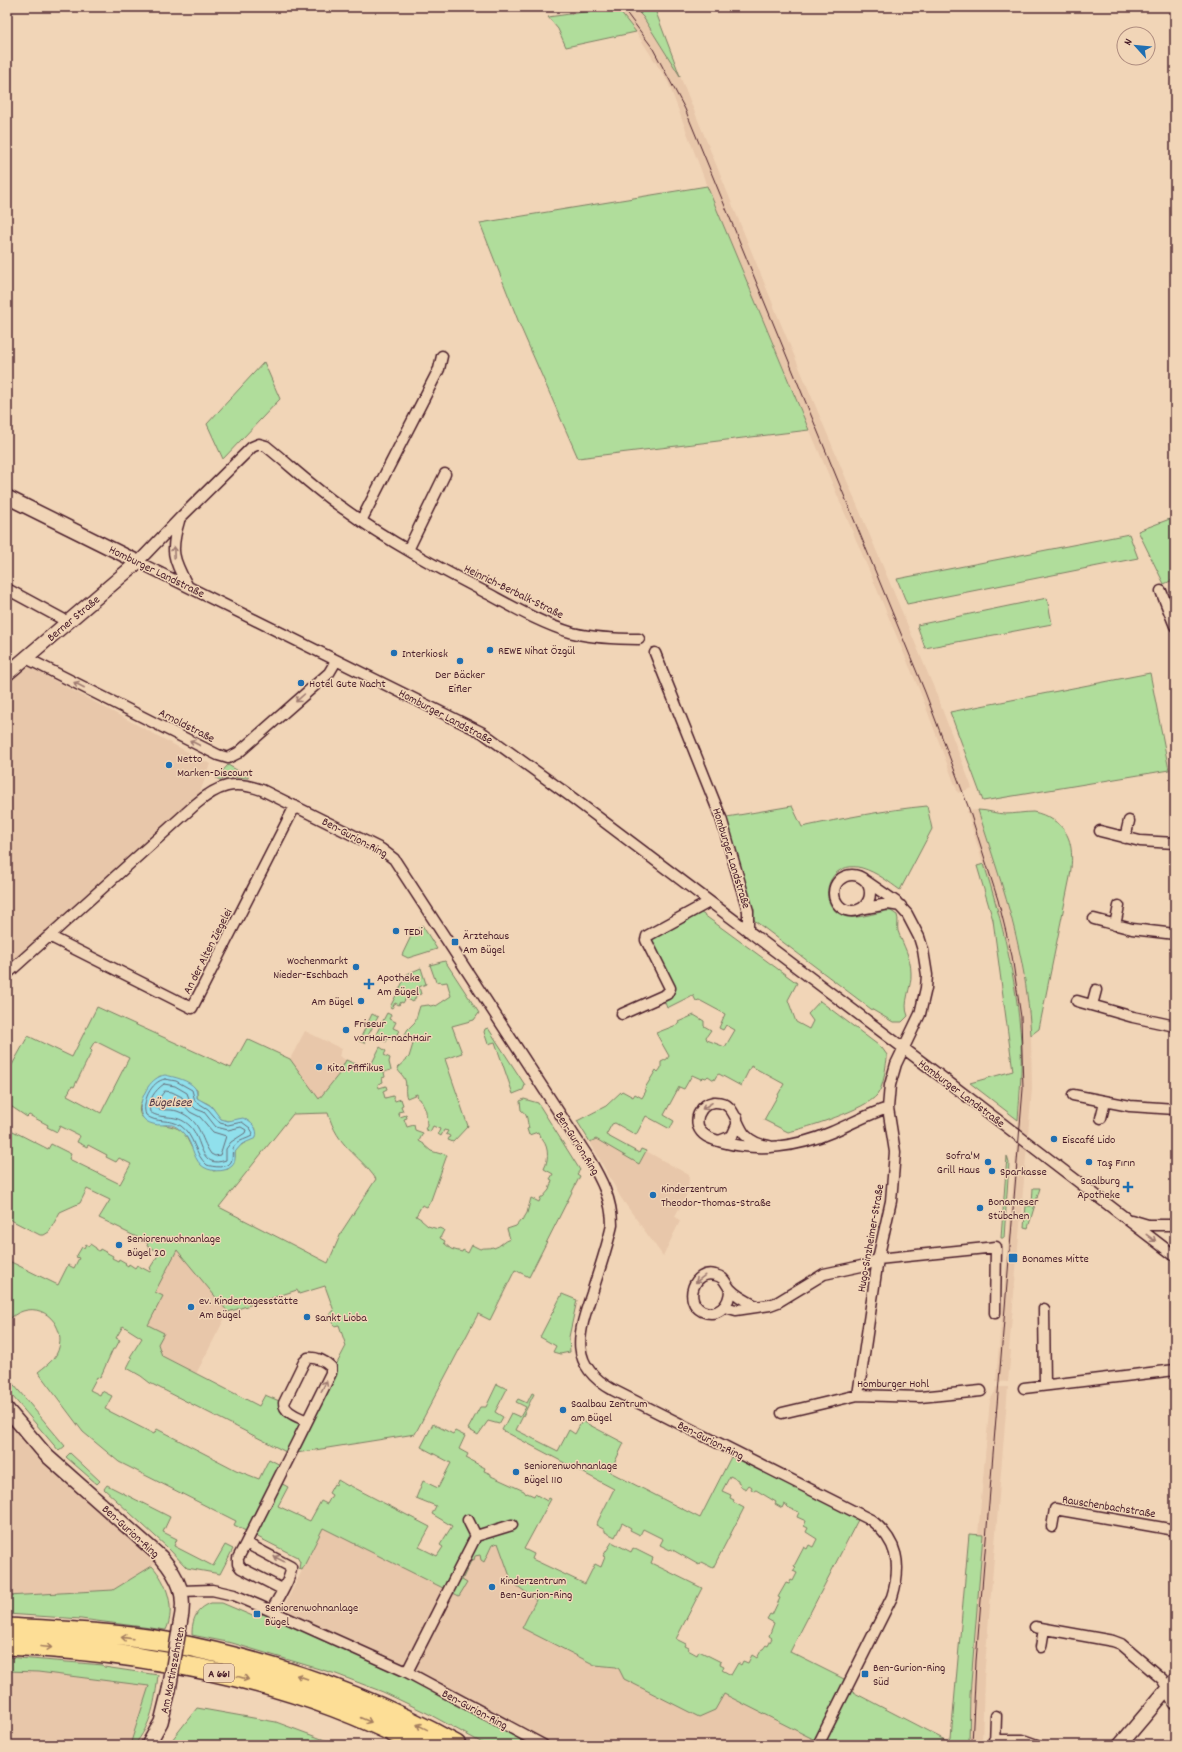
<svg xmlns="http://www.w3.org/2000/svg" width="1182" height="1752" viewBox="0 0 1182 1752" font-family="Dekko,sans-serif">
<style>
.built{fill:#e8c7aa}
.green{fill:#b0dd9b;stroke:#7d7e63;fill-rule:evenodd}
.water{fill:#90e0ec;stroke:#74939f}
.lines{fill:none;stroke-linecap:round;stroke-linejoin:round}
.shore{stroke:#666c78;stroke-width:1}
.minor-casing{stroke:#4a1f2b;stroke-width:13}
.tertiary-casing{stroke:#4a1f2b;stroke-width:16}
.motorway-casing{stroke:#4a1f2b;stroke-width:22}
.minor{stroke:#f1d5b7;stroke-width:10}
.tertiary{stroke:#f1d5b7;stroke-width:13}
.motorway{stroke:#fdde96;stroke-width:19}
.tram{stroke:#4a1f2b;stroke-width:1}
.tertiary-bridge-casing{stroke:#4a1f2b;stroke-width:16;stroke-linecap:butt}
.tertiary-bridge{stroke:#f1d5b7;stroke-width:13}
.oneway{stroke:#9e7a71}
.oneway2{stroke:#a47e60}
.poi-dot{fill:#1f6fb2;stroke:#f1d5b7;stroke-width:1.5}
.labels{text-anchor:middle;stroke-width:3;stroke-linejoin:round;paint-order:stroke}
.shield{fill:#f1d5b7;stroke:#7c5655;stroke-width:1}
.shield-label{font-size:11px;font-weight:bold;fill:#4a1f2b}
.street-label{font-size:12px;fill:#4a1f2b;stroke:#f1d5b7}
.poi-label{font-size:12px;fill:#4a1f2b;stroke:#f1d5b7;text-anchor:start}
.water-label{font-size:13px;font-style:italic;fill:#543c48;stroke:#f1d5b7}
</style>
<rect width="100%" height="100%" fill="#f1d5b7"/>
<filter id="ink" filterUnits="userSpaceOnUse"><feTurbulence type="fractalNoise" baseFrequency=".025" numOctaves="2"/><feDisplacementMap in="SourceGraphic" scale="8" xChannelSelector="R" yChannelSelector="G"/><feConvolveMatrix kernelMatrix="1 2 1 2 8 2 1 2 1" color-interpolation-filters="sRGB"/></filter>
<g filter="url(#ink)">
<path class="built" d="M616,7H633L643,17L680,76L781,324L934,688L972,788L958,793L921,694L707,186L668,82L636,32Z
M7,655L210,764L196,804L7,974Z
M978,810L1006,899L1020,955L1029,1008L1031,1035L1032,1089L1009,1350H1011L1008,1382L996,1381L1021,1092V1042L1014,981L1004,933L967,811Z
M305,1031L342,1049L339,1056L346,1060L339,1074L319,1099L290,1059Z
M595,1139L639,1163L646,1151L689,1175L688,1192L675,1216L680,1221L663,1256L621,1198L590,1142Z
M177,1249L228,1312L196,1374L162,1356L158,1344L148,1325L163,1296L155,1292Z
M996,1387H1008L984,1678L982,1745H969L970,1695L983,1535H978L990,1400L995,1392Z
M7,1409L161,1557L152,1566L113,1590L7,1596Z
M323,1528L458,1596L466,1583L462,1580L475,1556L480,1555L484,1561L493,1545L498,1543L512,1582L536,1600L522,1628L595,1665L616,1667L619,1669L625,1679L715,1710L724,1693L820,1742L818,1745H543L280,1615Z
M7,1671L38,1672L150,1686L130,1745H7Z"/>
<path class="green" d="M612,7H616L636,32L566,47L558,29L548,17L613,8Z
M633,7H635L641,14L638,7H654L680,76L643,17Z
M707,186L809,430L578,458L521,328L480,223Z
M264,362L280,399L223,459L207,424Z
M1175,517V579L1164,584L1138,531Z
M1129,534L1138,558L907,604L897,579Z
M1047,598L1052,624L925,648L917,625Z
M1150,673L1169,770L983,801L950,712Z
M228,765L249,777L248,778L234,777L220,780L216,778Z
M792,806L802,827C844,818 885,810 927,806L932,829L900,890C889,882 876,872 862,868C827,858 813,908 847,917C856,919 876,913 886,911H891L897,915C899,920 897,926 898,931C903,945 911,957 911,973C912,987 902,1003 908,1016L902,1022H893L871,1009L755,921L753,918L721,818Z
M978,810C988,810 996,814 1005,814C1015,814 1024,812 1033,812C1040,813 1047,816 1053,820C1074,833 1073,855 1070,877L1039,1029L1031,1035C1029,1008 1026,981 1020,954C1010,905 993,858 978,810Z
M984,864C1002,922 1017,980 1021,1042C1022,1068 1020,1094 1018,1120L970,1083L1013,1071L993,920L977,866Z
M700,912L797,983L788,1000L796,1022L809,1029L813,1021L808,1014L820,1001L882,1048L887,1055V1059C885,1070 884,1086 877,1095C866,1109 807,1128 788,1132L764,1120L784,1084L751,1066L741,1086L719,1074L717,1075L714,1080L708,1076L706,1078L703,1077L701,1079L692,1075L684,1089L679,1087L664,1115L674,1121L670,1129L646,1116L636,1135L615,1123L612,1124L606,1135L639,1153L641,1149L646,1151L639,1164L596,1139L590,1142L577,1121L606,1106L622,1091L633,1097L635,1094L642,1098L646,1091L645,1088L656,1070L658,1072L661,1068V1062L667,1059L669,1056L656,1033L679,1024L678,1022L694,1015L704,1021V1026L711,1030L706,1037L707,1040L725,1047L735,1030L726,1025L723,1030L719,1028L725,1014L699,1000L696,1001L693,995L667,1008L664,1000L671,997L674,990L652,940L653,938Z
M422,925L437,949L408,958L402,955L412,934Z
M445,961L479,1013L474,1020L452,1026L462,1053L445,1059L468,1126L453,1142L448,1140L450,1136L446,1134L448,1131L444,1130L441,1136L438,1134L440,1129L433,1126L430,1132L425,1129L427,1126L426,1111L420,1099H418L417,1094L407,1098C404,1091 407,1085 405,1080C404,1076 399,1073 397,1068L409,1057L413,1044L412,1043L414,1038L405,1034L408,1029L415,1022L420,1006L429,1005L430,1006L435,1005L436,1006L451,996L447,982L441,983L440,981L436,982L430,965Z
M421,968L426,984L419,987L421,994L417,995L413,1002L406,998L403,1003L401,1002L399,1005L395,1003L392,1008L390,1007L407,974Z
M97,1007L231,1068L247,1039L290,1059L319,1099L339,1074L346,1060L353,1063L370,1067L380,1047L386,1051L384,1055L390,1058L389,1062L391,1070L384,1072L385,1077L382,1078L383,1082L378,1084L379,1088L386,1086L387,1089L383,1091L385,1098L393,1096L395,1101L401,1099L403,1105L401,1106L403,1111L398,1112L400,1117L406,1115L407,1118L404,1119L407,1127L414,1125L415,1130L423,1133L419,1141L424,1144V1145L431,1151L441,1154L442,1153L447,1155L431,1200L427,1207L422,1205L416,1216L421,1219V1220L428,1226L438,1229L439,1228L444,1230L440,1238L445,1241L444,1243L451,1249L462,1252L463,1250L468,1253L472,1245L480,1249C485,1247 487,1249 493,1247L494,1248C501,1246 503,1241 510,1239L507,1229L516,1226L521,1220L522,1221L527,1213L531,1198L539,1202L541,1197H543L549,1190L552,1180L550,1179L553,1174L544,1169C550,1157 548,1144 540,1137L538,1132L529,1135L527,1129L529,1128C526,1119 529,1116 521,1110L520,1101L524,1099L538,1103L580,1170L577,1174L580,1176L529,1277L515,1270L490,1320L478,1314L415,1434L290,1454L150,1383L141,1376L127,1368L132,1358L130,1357L142,1338L123,1326L116,1338L120,1340L115,1349H113L100,1378L97,1377L90,1390L100,1395L102,1391L112,1396L105,1409L154,1434L157,1429L236,1470L259,1479L269,1459L284,1467L277,1481L288,1487L278,1506L310,1521L321,1501L327,1504L332,1495L329,1493L334,1484L336,1485L338,1480L348,1486L349,1485L430,1527L419,1547L437,1556L443,1547L440,1545L452,1526L432,1514L436,1506L416,1498L423,1481L438,1488L451,1463L421,1447L433,1424L453,1434L455,1431L465,1436L459,1449L468,1454L466,1458L485,1468L484,1471L491,1474V1476L524,1491L526,1494L527,1493L534,1496L535,1494L547,1501L549,1498L551,1499L524,1549L534,1554L532,1559L585,1584L595,1564L601,1567L605,1557L603,1556L612,1542L631,1552L633,1548L653,1558L651,1563L702,1588L676,1639L686,1644L685,1646L689,1648L688,1650L697,1655L699,1651L721,1662L720,1664L724,1666L722,1670L731,1675L738,1663L741,1665L743,1661L748,1663L752,1655L757,1658L762,1649H763L766,1645L768,1646L772,1638L769,1636L774,1623L767,1619L770,1614L772,1615L780,1598L778,1597L786,1583L789,1584L791,1580L793,1581L797,1573L793,1571L796,1567L794,1566L804,1547L807,1549L809,1545L813,1547L817,1539L806,1532L808,1528L804,1526L806,1521L797,1517L799,1512L787,1507L788,1506L784,1504L782,1508L775,1504L776,1502L756,1490L754,1491L751,1489L752,1487L749,1485L746,1489L740,1486L741,1484L738,1482V1480L730,1476L722,1491L731,1495L730,1498L734,1500L733,1502L744,1508L713,1568L701,1562L699,1565L671,1549L670,1550L660,1545L663,1539L643,1529L640,1535L630,1530L631,1528L622,1523L615,1537L605,1532V1530L596,1525L614,1489L502,1430L511,1413L520,1417L526,1407L516,1402L518,1399L527,1403L532,1393L534,1394L516,1430L558,1451L569,1430L575,1434L582,1421L624,1443L610,1472L700,1518L734,1451L861,1514L790,1652L850,1682L847,1689L947,1741L951,1738L969,1534L983,1535L970,1695L969,1745H818L819,1742L724,1694L715,1710L699,1717L624,1679L619,1669L616,1667L595,1665L522,1628L536,1600L512,1582L498,1543L492,1545L484,1562L481,1560L480,1555L475,1556L474,1560L472,1559L462,1580L467,1583L459,1596L323,1528L302,1570L299,1569L300,1562L297,1557L234,1525L236,1521L119,1462L83,1432L38,1372C44,1367 52,1362 56,1355C69,1332 48,1303 23,1311C16,1313 12,1317 7,1321V1260L58,1285L68,1265L74,1268L79,1258L76,1257L82,1247L84,1248L86,1244L89,1246L90,1244L96,1248V1249L99,1251L100,1249L113,1256L112,1258L118,1261L119,1259L126,1263L125,1264L128,1266L129,1264L135,1268L137,1265L150,1272L151,1269L150,1268L160,1252L147,1246L148,1243L141,1240V1239L122,1230V1229L99,1218L110,1200L87,1189L80,1203L60,1212L49,1232L44,1235H40L7,1218V1128L48,1149L51,1144L71,1154L69,1159L120,1184L131,1164L119,1158L116,1162L106,1157L107,1155L88,1145L87,1147L77,1142L80,1136L60,1126L57,1132L47,1127L48,1125L29,1115L27,1117L9,1105L7,1108V1074L28,1036L72,1057ZM95,1041L129,1058L101,1113L67,1095L72,1086L74,1087L92,1051L90,1049ZM160,1076L197,1090V1098C201,1102 207,1102 211,1106C215,1110 217,1118 223,1120C237,1125 241,1110 256,1129L246,1142L238,1147L235,1152V1157L228,1169L213,1171C206,1163 199,1156 192,1148C188,1142 187,1135 180,1130C168,1121 129,1128 142,1100C147,1089 151,1083 160,1076ZM328,1113C338,1148 357,1152 376,1179L342,1231L328,1263L219,1207L293,1114ZM177,1250L228,1312L297,1290L299,1294L325,1286L334,1311L330,1313L334,1326L339,1325L346,1346L307,1421L284,1403L265,1395L259,1406L162,1356L158,1344L164,1333L148,1325L163,1296L155,1292Z
M387,1013L391,1015L389,1019L396,1022L393,1028L400,1031L393,1039L388,1037L386,1042L375,1036Z
M372,1014L378,1017L364,1043L359,1041Z
M488,1028L525,1085L523,1090L513,1094L495,1042L488,1044L484,1032L485,1029Z
M1007,1156L1009,1163L1004,1238H1001Z
M1033,1188H1040L1028,1228L1024,1227L1026,1206H1032Z
M562,1294L577,1300L569,1337L570,1352L560,1354L553,1352L556,1346L540,1337Z
M9,1379L65,1446L59,1451L7,1390V1381Z
M497,1384L507,1389L495,1412L503,1417L499,1424L488,1421L478,1435L468,1429L480,1407H486Z
M70,1453L100,1481L97,1484L66,1457Z
M107,1485L170,1517L163,1532L177,1539L174,1546L213,1566L225,1545L233,1549L220,1574L187,1568L168,1548L104,1489Z
M152,1566C167,1582 176,1609 166,1630L81,1619L7,1614V1596L113,1590Z
M211,1603H222L255,1617L271,1611L276,1625L286,1618L407,1672L543,1745H486L427,1713L383,1692L336,1674L232,1643L192,1635C192,1619 196,1609 211,1603Z
M7,1657L103,1665L104,1667L158,1675C155,1701 152,1725 134,1745H130L149,1686L38,1672L7,1671Z
M197,1708L276,1722L338,1745H168Z"/>
<path class="water" d="M165,1075C174,1077 189,1080 195,1088C197,1091 197,1095 197,1098L211,1106L221,1119L228,1121L243,1118C251,1122 259,1128 256,1138L242,1144L235,1152C235,1156 236,1162 232,1166C225,1173 208,1172 201,1165C192,1156 193,1143 184,1134C181,1130 176,1126 172,1125C166,1124 159,1126 153,1124C134,1119 140,1100 148,1087C152,1081 158,1076 165,1075Z"/>
<g class="lines">
<path class="shore" d="M165,1079L176,1081L192,1090L195,1101L208,1109L220,1123L228,1125L242,1122L250,1128L253,1133L252,1136C247,1139 240,1140 236,1144C230,1150 234,1156 231,1162C227,1169 213,1167 207,1165C194,1154 195,1136 181,1126C170,1118 156,1124 146,1115C141,1103 151,1081 165,1079Z
M164,1084L175,1086L187,1093L191,1104L196,1109L204,1112L216,1127L228,1130L241,1127L246,1130L245,1133L231,1142L226,1149V1160C199,1170 203,1139 190,1126C175,1112 163,1121 150,1112C147,1101 155,1090 164,1084Z
M165,1091L172,1092L182,1097L185,1106L190,1112L200,1117L213,1132L226,1136L220,1155L215,1156L211,1154C199,1137 202,1120 177,1111C170,1109 162,1111 156,1108V1103Z"/>
<g class="minor-casing">
<path id="minor" d="M179,521C170,551 173,559 187,585
M361,521L439,369L442,356
M408,550L445,474
M7,589L68,622
M1161,591L1175,626
M639,639C616,639 594,638 573,633C542,624 513,607 485,592C437,567 388,541 344,509C316,490 292,467 266,446L259,444L252,447L181,517L138,562L483,733L570,796L943,1078L1175,1256
M655,653L721,818L748,911V931
M26,658L218,755L228,758L238,753L329,673L336,661
M1100,831L1140,841L1175,843
M1125,838L1129,821
M834 893a18 18 0 1 1 36 0a18 18 0 1 1-36 0Z
M860,909L888,904L901,906
M1094,919L1132,929L1175,934
M1115,925L1119,906
M49,936L192,1008L295,806
M7,974L196,804C218,785 234,780 262,790L381,849L394,859L588,1157C601,1179 612,1199 612,1225C607,1248 599,1270 592,1293C578,1334 568,1365 613,1390L871,1520C898,1541 902,1565 892,1597L818,1745
M1077,1001L1133,1017L1175,1026
M1092,1005L1096,990
M622,1014L667,994L670,988L646,940L647,936L709,902
M1073,1095L1130,1106L1175,1109
M1101,1118L1105,1102
M719,1141L732,1136L737,1125V1118
M769,1146C760,1145 752,1142 745,1135C735,1123 735,1101 714,1102C708,1103 703,1106 700,1112C697,1116 697,1121 698,1126C702,1137 712,1139 722,1142C759,1152 798,1147 832,1132C851,1124 868,1114 888,1108
M1131,1220L1148,1225H1175
M730,1289C730,1305 718,1318 702,1311C683,1301 694,1269 715,1275C725,1277 725,1283 730,1289C736,1296 748,1302 756,1306
M725,1307L736,1310L770,1305L778,1302L824,1274L866,1265L878,1259L996,1247L995,1313
M1044,1309L1045,1385
M1024,1388L1175,1370
M858,1395L878,1259L891,1201L895,1152L888,1108L890,1085L896,1064L920,1014L926,988L927,975L923,950L919,937L907,914L895,901L866,881
M782,1413L858,1395L920,1397L981,1391
M468,1520L476,1536
M1052,1527L1055,1509L1175,1530
M246,1543C275,1486 303,1430 331,1373V1367C325,1361 316,1357 308,1358L304,1362L284,1403C284,1413 299,1417 307,1421
M181,1591L212,1590L234,1595L260,1606L407,1672L543,1745
M271,1611C277,1601 292,1577 291,1567L246,1543L238,1558V1564L241,1568L282,1589
M1035,1627L1113,1641L1121,1644L1162,1679L1168,1689
M1041,1647L1044,1629
M407,1672L476,1536L512,1525
M994,1740H1023L1037,1745
M995,1745L996,1716"/>
</g>
<g class="tertiary-casing">
<path id="tertiary" d="M7,497L138,562L7,674
M7,1409L46,1455L161,1557C179,1578 187,1595 180,1624
M1168,1689L1175,1703
M148,1745L161,1722L169,1690
M1120,1745L1175,1680"/>
</g>
<g class="motorway-casing">
<path id="motorway" d="M7,1628C59,1631 116,1633 167,1642C268,1661 366,1695 456,1745
M7,1645C118,1650 229,1668 334,1707C363,1718 392,1731 420,1745"/>
</g>
<use href="#minor" class="minor"/>
<use href="#tertiary" class="tertiary"/>
<use href="#motorway" class="motorway"/>
<path class="tram" d="M622,7L652,47L685,109L925,692L968,806L998,900L1012,956L1021,1017L1023,1089L976,1661L972,1745"/>
<g class="tertiary-bridge-casing">
<path id="tertiary-bridge" d="M169,1690L180,1624"/>
</g>
<use href="#tertiary-bridge" class="tertiary-bridge"/>
</g>
<defs><path id="oneway-shaft" d="M-6 0H5M1.5-3L5.5 0L1.5 3" fill="none" stroke-width="1.6" stroke-linecap="round" stroke-linejoin="round"/></defs>
<g class="oneway">
<use href="#oneway-shaft" transform="translate(174 552) rotate(-92)"/>
<use href="#oneway-shaft" transform="translate(79 685) rotate(-153)"/>
<use href="#oneway-shaft" transform="translate(300 698) rotate(138)"/>
<use href="#oneway-shaft" transform="translate(195 743) rotate(-153)"/>
<use href="#oneway-shaft" transform="translate(707 1106) rotate(147)"/>
<use href="#oneway-shaft" transform="translate(1151 1238) rotate(37)"/>
<use href="#oneway-shaft" transform="translate(700 1279) rotate(142)"/>
<use href="#oneway-shaft" transform="translate(324 1386) rotate(-63)"/>
<use href="#oneway-shaft" transform="translate(279 1559) rotate(-153)"/>
</g>
<g class="oneway2">
<use href="#oneway-shaft" transform="translate(127 1638) rotate(-173)"/>
<use href="#oneway-shaft" transform="translate(46 1647) rotate(5)"/>
<use href="#oneway-shaft" transform="translate(302 1677) rotate(-161)"/>
<use href="#oneway-shaft" transform="translate(243 1678) rotate(16)"/>
<use href="#oneway-shaft" transform="translate(366 1720) rotate(23)"/>
<use href="#oneway-shaft" transform="translate(422 1727) rotate(-154)"/>
</g>
</g>
<g class="poi-dot">
<circle cx="490" cy="650" r="4"/>
<circle cx="394" cy="653" r="4"/>
<circle cx="460" cy="661" r="4"/>
<circle cx="301" cy="683" r="4"/>
<circle cx="169" cy="765" r="4"/>
<circle cx="396" cy="931" r="4"/>
<rect x="451" y="938" width="8" height="8" rx="2"/>
<circle cx="356" cy="967" r="4"/>
<path d="M367 978h4v4h4v4h-4v4h-4v-4h-4v-4h4z"/>
<circle cx="361" cy="1001" r="4"/>
<circle cx="346" cy="1030" r="4"/>
<circle cx="319" cy="1067" r="4"/>
<circle cx="1054" cy="1139" r="4"/>
<circle cx="988" cy="1162" r="4"/>
<circle cx="1089" cy="1162" r="4"/>
<circle cx="992" cy="1171" r="4"/>
<path d="M1126 1181h4v4h4v4h-4v4h-4v-4h-4v-4h4z"/>
<circle cx="653" cy="1195" r="4"/>
<circle cx="980" cy="1208" r="4"/>
<circle cx="119" cy="1245" r="4"/>
<rect x="1008" y="1253" width="10" height="10" rx="2"/>
<circle cx="191" cy="1307" r="4"/>
<circle cx="307" cy="1317" r="4"/>
<circle cx="563" cy="1410" r="4"/>
<circle cx="516" cy="1472" r="4"/>
<circle cx="492" cy="1587" r="4"/>
<rect x="253" y="1610" width="8" height="8" rx="2"/>
<rect x="861" y="1670" width="8" height="8" rx="2"/>
</g>
<g class="labels">
<rect class="shield" x="204" y="1664" width="30" height="18" rx="3"/>
<g class="shield-label">
<text x="219" y="1677">A 661</text>
</g>
<g class="street-label">
<text transform="translate(157 571) rotate(26)" y="4">Homburger Landstraße</text>
<text transform="translate(514 591) rotate(26)" y="4">Heinrich-Berbalk-Straße</text>
<text transform="translate(73 618) rotate(-40)" y="4">Berner Straße</text>
<text transform="translate(446 716) rotate(28)" y="4">Homburger Landstraße</text>
<text transform="translate(187 725) rotate(27)" y="4">Arnoldstraße</text>
<text transform="translate(355 837) rotate(28)" y="4">Ben-Gurion-Ring</text>
<text transform="translate(732 858) rotate(73)" y="4">Homburger Landstraße</text>
<text transform="translate(207 951) rotate(-63)" y="4">An der Alten Ziegelei</text>
<text transform="translate(962 1093) rotate(37)" y="4">Homburger Landstraße</text>
<text transform="translate(578 1143) rotate(58)" y="4">Ben-Gurion-Ring</text>
<text transform="translate(870 1238) rotate(-80)" y="4">Hugo-Sinzheimer-Straße</text>
<text x="893" y="1387">Homburger Hohl</text>
<text transform="translate(711 1440) rotate(27)" y="4">Ben-Gurion-Ring</text>
<text transform="translate(1109 1506) rotate(9)" y="4">Rauschenbachstraße</text>
<text transform="translate(131 1531) rotate(42)" y="4">Ben-Gurion-Ring</text>
<text transform="translate(172 1670) rotate(-79)" y="4">Am Martinszehnten</text>
<text transform="translate(475 1709) rotate(28)" y="4">Ben-Gurion-Ring</text>
</g>
<g class="poi-label">
<text x="498" y="654">REWE Nihat Özgül</text>
<text x="402" y="657">Interkiosk</text>
<text x="460" y="678" text-anchor="middle">Der Bäcker<tspan x="460" dy="14">Eifler</tspan></text>
<text x="309" y="687">Hotel Gute Nacht</text>
<text x="177" y="762">Netto<tspan x="177" dy="14">Marken-Discount</tspan></text>
<text x="404" y="935">TEDi</text>
<text x="463" y="939">Ärztehaus<tspan x="463" dy="14">Am Bügel</tspan></text>
<text x="348" y="964" text-anchor="end">Wochenmarkt<tspan x="348" dy="14">Nieder-Eschbach</tspan></text>
<text x="377" y="981">Apotheke<tspan x="377" dy="14">Am Bügel</tspan></text>
<text x="353" y="1005" text-anchor="end">Am Bügel</text>
<text x="354" y="1027">Friseur<tspan x="354" dy="14">vorHair-nachHair</tspan></text>
<text x="327" y="1071">Kita Pfiffikus</text>
<text x="1062" y="1143">Eiscafé Lido</text>
<text x="980" y="1159" text-anchor="end">Sofra'M<tspan x="980" dy="14">Grill Haus</tspan></text>
<text x="1097" y="1166">Taş Fırın</text>
<text x="1000" y="1175">Sparkasse</text>
<text x="1120" y="1184" text-anchor="end">Saalburg<tspan x="1120" dy="14">Apotheke</tspan></text>
<text x="661" y="1192">Kinderzentrum<tspan x="661" dy="14">Theodor-Thomas-Straße</tspan></text>
<text x="988" y="1205">Bonameser<tspan x="988" dy="14">Stübchen</tspan></text>
<text x="127" y="1242">Seniorenwohnanlage<tspan x="127" dy="14">Bügel 20</tspan></text>
<text x="1022" y="1262">Bonames Mitte</text>
<text x="199" y="1304">ev. Kindertagesstätte<tspan x="199" dy="14">Am Bügel</tspan></text>
<text x="315" y="1321">Sankt Lioba</text>
<text x="571" y="1407">Saalbau Zentrum<tspan x="571" dy="14">am Bügel</tspan></text>
<text x="524" y="1469">Seniorenwohnanlage<tspan x="524" dy="14">Bügel 110</tspan></text>
<text x="500" y="1584">Kinderzentrum<tspan x="500" dy="14">Ben-Gurion-Ring</tspan></text>
<text x="265" y="1611">Seniorenwohnanlage<tspan x="265" dy="14">Bügel</tspan></text>
<text x="873" y="1671">Ben-Gurion-Ring<tspan x="873" dy="14">Süd</tspan></text>
</g>
<g class="water-label">
<text x="170" y="1106">Bügelsee</text>
</g>
</g>
<rect width="1182" height="1752" fill="none" stroke="#f1d5b7" stroke-width="24"/>
<rect x="12" y="12" width="1158" height="1728" fill="none" stroke="#4a1f2b" stroke-width="1.5" filter="url(#ink)"/>
<g transform="translate(1136 46) rotate(297)"><circle r="19" fill="#f1d5b7" stroke="#ae8c7f"/>
<path d="M0-3L7 15L0 10L-7 15Z" fill="#1f6fb2"/>
<text y="-6" font-size="11" font-weight="bold" text-anchor="middle" fill="#4a1f2b">N</text>
</g>
</svg>
